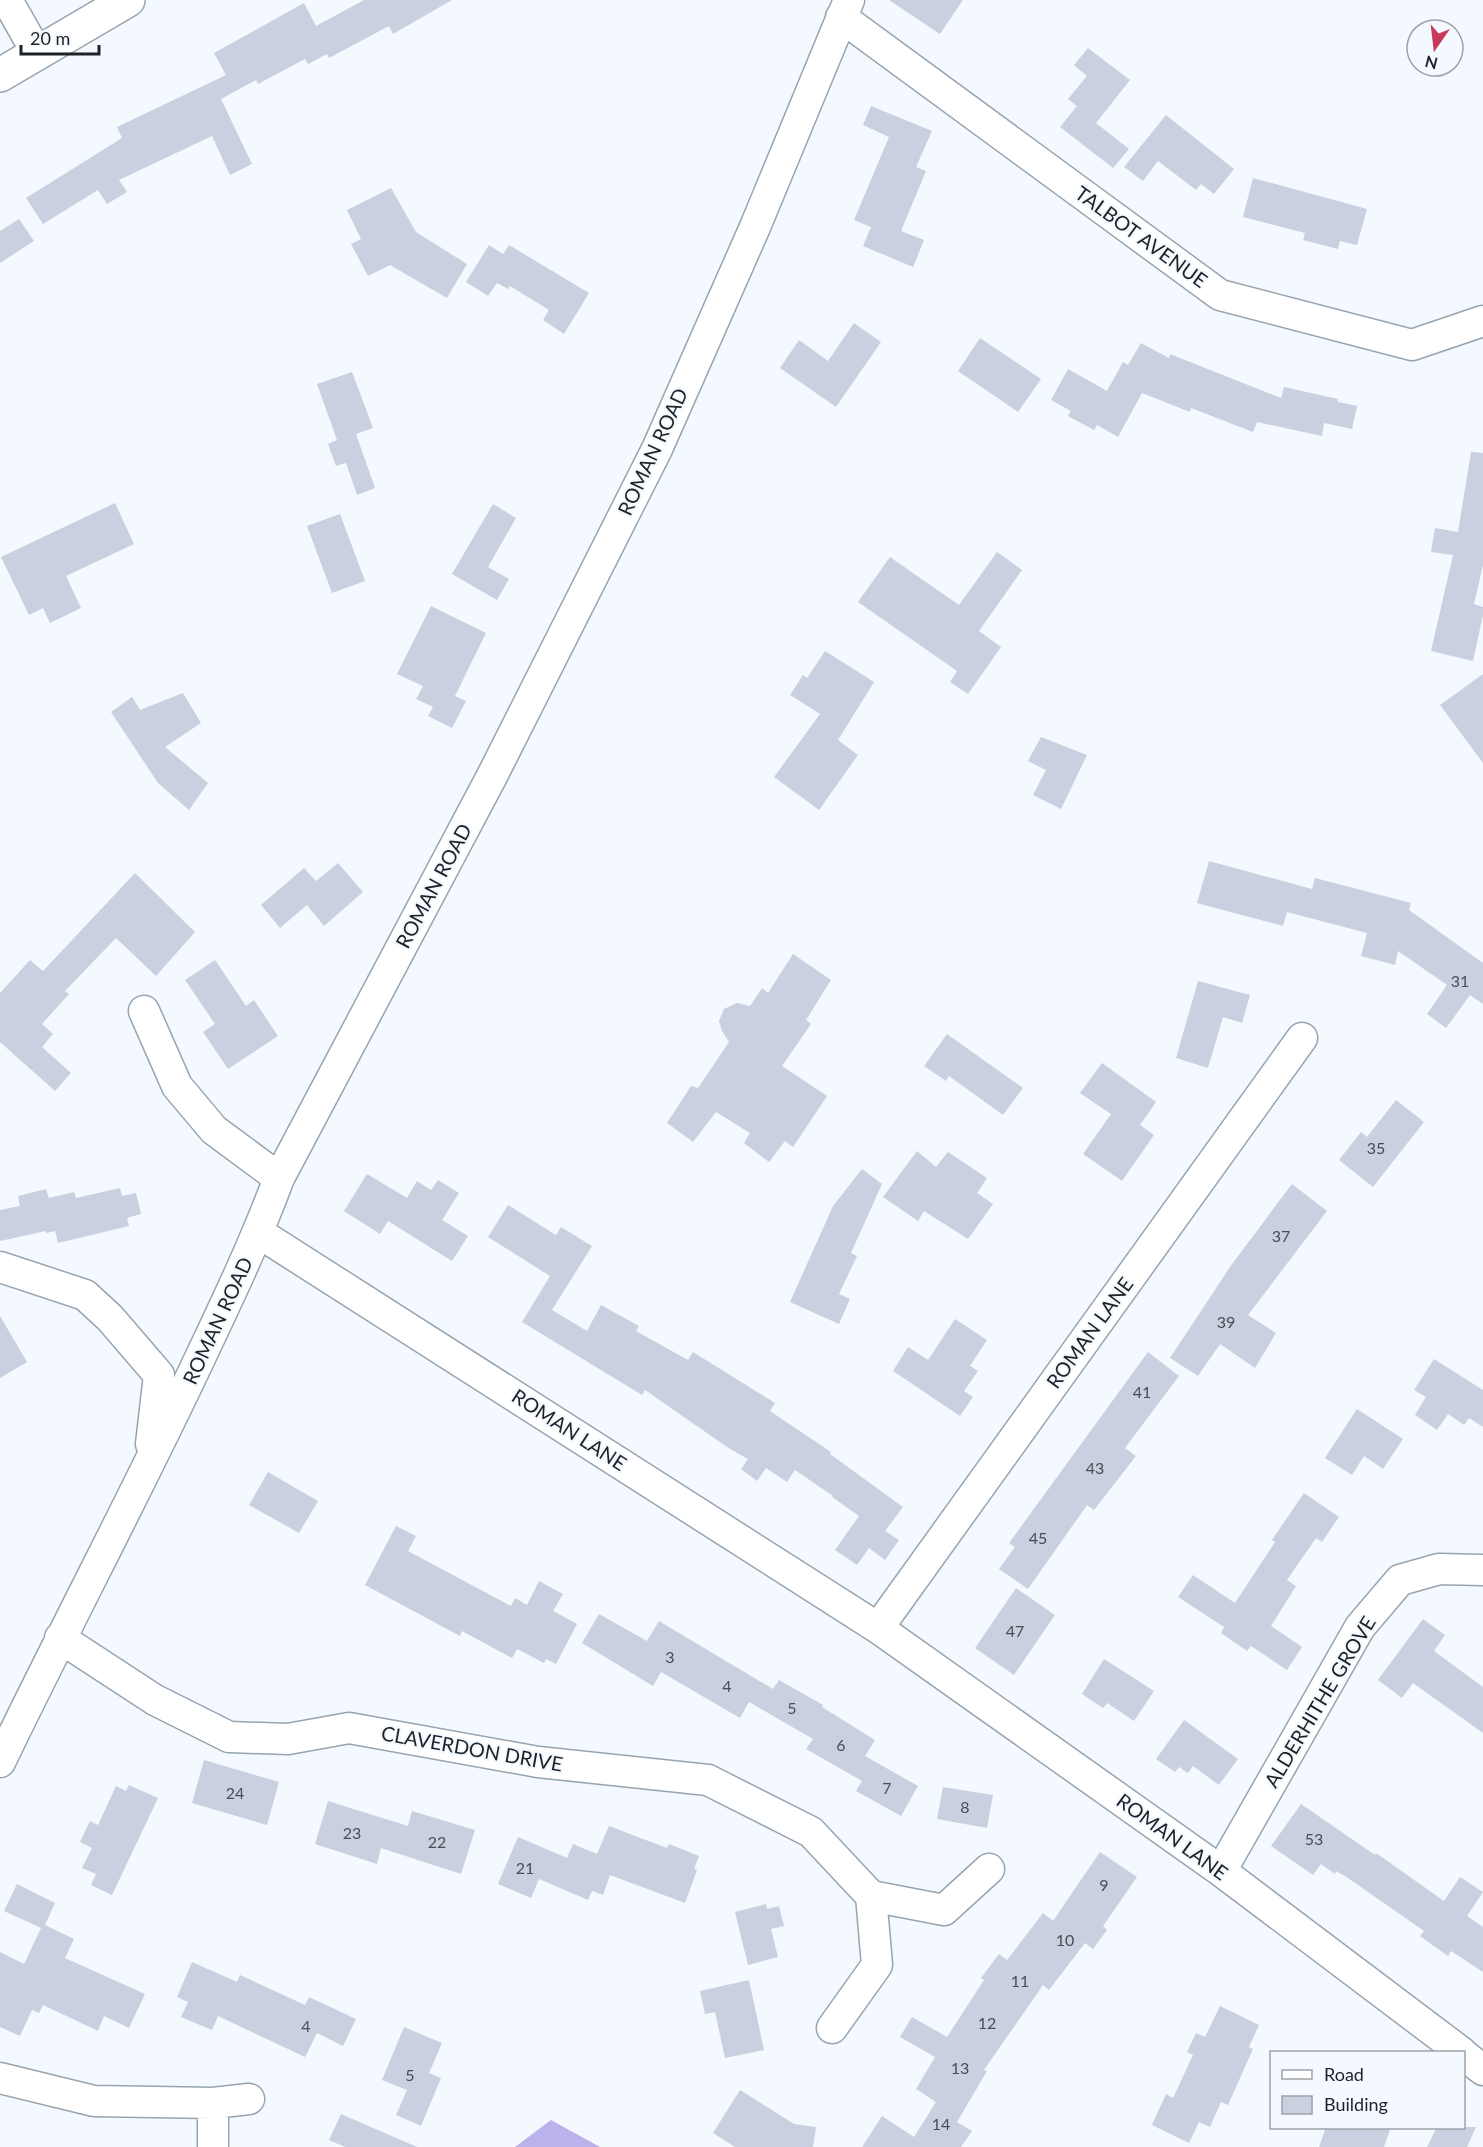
<svg xmlns="http://www.w3.org/2000/svg" width="1483" height="2147" viewBox="0 0 1483 2147" font-family="Lato,sans-serif">
<style>
.forest{fill:#bbb2eb}
.building{fill:#c9d0df}
.lines{fill:none;stroke-linecap:round;stroke-linejoin:round}
.street-casing{stroke:#96a5b0;stroke-width:33}
.secondary-casing{stroke:#96a5b0;stroke-width:36}
.street{stroke:#fff;stroke-width:30}
.secondary{stroke:#fff;stroke-width:33}
.labels{text-anchor:middle;stroke-width:4.5;stroke-linejoin:round;paint-order:stroke}
.number-label{font-size:16px;fill:#474e54}
.street-label{font-size:20px;fill:#1c2226;stroke:#f3f9fe}
</style>
<rect width="100%" height="100%" fill="#f3f9fe"/>
<path class="forest" d="M551,2120L600,2147H515Z"/>
<path class="building" d="M364,0H452L393,34L389,26L329,58L327,54L308,64L305,59L258,84L256,80L221,99L252,164L230,175L212,136L119,180L127,192L107,204L98,190L43,224L26,198L122,138L117,127L226,75L214,53L304,3L316,26Z
M889,0H963L940,34Z
M1088,48L1130,80L1096,123L1129,149L1113,168L1060,127L1077,106L1068,99L1087,76L1074,65Z
M871,106L932,131L916,167L926,171L901,231L924,240L913,267L863,246L871,227L854,220L889,137L863,125Z
M1166,115L1234,169L1214,194L1201,184L1196,190L1158,161L1143,181L1124,167Z
M1253,178L1367,209L1357,245L1340,241L1338,249L1303,240L1305,233L1243,217Z
M391,188L416,232L467,264L447,298L390,265L368,276L351,244L361,239L347,210Z
M19,219L34,241L0,263V231Z
M489,245L503,254L509,245L589,293L564,334L543,320L549,310L510,286L508,289L497,283L488,296L466,282Z
M854,323L881,342L836,407L780,368L799,340L828,361Z
M980,338L1041,379L1018,412L958,371Z
M1141,343L1169,358L1170,354L1281,398L1284,387L1338,399V402L1357,406L1352,429L1324,423L1322,436L1257,422L1253,432L1191,408L1190,412L1142,393L1118,437L1097,425L1094,430L1068,416L1071,411L1051,400L1068,369L1107,391L1123,362L1128,365Z
M352,372L373,428L356,434L375,488L357,495L346,463L336,466L328,444L337,440L317,384Z
M1471,452L1483,453V565L1474,604L1483,607V615L1473,661L1431,651L1453,555L1431,552L1435,528L1458,532Z
M115,503L134,544L66,576L81,608L50,623L43,608L29,615L1,557Z
M493,504L516,518L488,567L509,579L497,600L452,574Z
M340,514L365,581L332,593L307,526Z
M997,552L1022,570L979,631L1001,647L968,694L950,682L957,671L858,602L890,557L959,605Z
M431,606L486,633L455,696L466,701L452,728L428,716L433,707L416,699L423,686L397,674Z
M825,651L874,682L838,740L858,755L819,810L774,777L820,714L790,695L803,675L807,678Z
M1483,674V763L1440,705Z
M183,693L201,723L165,747L208,783L189,810L158,783L111,712L132,697L140,710Z
M1041,737L1087,755L1061,809L1033,795L1046,770L1028,761Z
M1209,861L1312,889L1315,878L1411,903L1409,910L1483,963V1004L1470,995L1446,1028L1427,1014L1447,985L1398,951L1395,965L1361,956L1367,933L1287,912L1283,926L1197,903Z
M338,863L363,892L324,926L307,905L280,928L261,905L304,868L316,881Z
M135,873L195,932L156,976L116,938L65,991L69,994L42,1024L53,1034L42,1047L71,1073L55,1091L0,1042V993L30,960L43,971Z
M793,954L831,980L806,1020L811,1024L782,1066L827,1096L793,1147L785,1141L769,1162L744,1143L750,1133L716,1112L693,1142L667,1123L691,1086L698,1088L729,1042L722,1031L719,1021L724,1009L737,1003L750,1006L762,988L768,993Z
M215,960L246,1006L254,1000L278,1036L228,1069L203,1032L215,1024L185,980Z
M1198,981L1250,995L1242,1023L1223,1017L1208,1068L1176,1058Z
M947,1034L1023,1088L1003,1115L949,1076L946,1081L924,1066Z
M1102,1063L1156,1102L1140,1125L1154,1135L1122,1181L1083,1154L1111,1114L1080,1093Z
M1396,1100L1424,1122L1373,1187L1339,1160L1361,1132L1367,1137Z
M917,1151L936,1167L948,1152L987,1178L977,1193L993,1204L968,1239L924,1211L918,1221L883,1197Z
M862,1169L882,1184L851,1253L857,1256L839,1294L850,1299L839,1324L790,1302L833,1206Z
M367,1174L407,1198L417,1181L431,1190L438,1180L459,1193L442,1220L468,1236L452,1261L388,1221L380,1234L344,1211Z
M1292,1184L1327,1211L1248,1315L1276,1333L1255,1368L1220,1344L1198,1376L1170,1358L1232,1264Z
M120,1188L122,1196L136,1193L141,1214L127,1218L129,1226L58,1243L55,1231L46,1233V1231L0,1241V1210L20,1206L18,1196L46,1189L49,1198L74,1192L76,1198Z
M508,1205L556,1235L561,1227L592,1246L552,1310L587,1331L601,1305L639,1326L636,1331L688,1360L693,1352L775,1403L770,1411L831,1452L830,1454L903,1507L885,1531L899,1540L885,1560L869,1548L857,1565L835,1550L859,1516L832,1497L833,1496L795,1470L787,1482L766,1468L757,1481L741,1469L748,1459L730,1449L645,1390L642,1395L522,1322L550,1276L488,1237Z
M0,1316L27,1362L0,1378Z
M955,1319L987,1340L970,1366L978,1371L964,1391L973,1397L960,1416L893,1371L908,1347L928,1360Z
M1148,1352L1179,1376L1125,1448L1136,1456L1094,1510L1087,1505L1028,1589L999,1569L1015,1547L1009,1543Z
M1434,1359L1483,1390V1427L1469,1418L1464,1425L1448,1414L1437,1430L1415,1415L1426,1397L1414,1390Z
M1357,1409L1403,1439L1383,1469L1364,1456L1352,1475L1325,1458Z
M268,1472L318,1501L299,1533L249,1505Z
M1304,1493L1339,1517L1322,1542L1316,1538L1287,1580L1296,1586L1271,1626L1302,1647L1287,1670L1251,1646L1247,1651L1221,1633L1224,1627L1178,1597L1193,1575L1235,1603L1275,1542L1272,1540Z
M396,1526L416,1536L408,1551L511,1606L515,1598L527,1605L539,1581L563,1594L553,1611L577,1624L556,1664L546,1659L544,1663L517,1649L512,1658L462,1631L460,1636L365,1585Z
M1016,1588L1055,1615L1014,1675L975,1648Z
M599,1614L647,1641L659,1621L773,1689L779,1680L823,1705L822,1707L875,1740L865,1756L918,1786L901,1816L856,1791L862,1781L806,1749L813,1739L749,1702L740,1718L661,1672L653,1686L582,1643Z
M1423,1619L1445,1635L1434,1651L1483,1687V1733L1413,1683L1402,1698L1378,1680Z
M1104,1659L1154,1691L1134,1721L1107,1703L1103,1708L1082,1694Z
M1184,1720L1238,1759L1219,1785L1193,1766L1188,1773L1179,1767L1175,1772L1156,1759Z
M204,1760L279,1782L267,1825L192,1803Z
M129,1785L158,1798L112,1895L91,1885L96,1874L82,1868L92,1848L80,1842L90,1821L98,1825L116,1786L126,1791Z
M943,1787L993,1795L987,1828L937,1819Z
M328,1801L408,1826L412,1811L475,1830L461,1874L381,1848L377,1864L315,1844Z
M1301,1804L1375,1855L1376,1853L1444,1901L1460,1877L1483,1892L1467,1916L1483,1927V1972L1451,1951L1448,1956L1420,1936L1424,1931L1348,1878L1336,1871L1335,1874L1321,1864L1313,1875L1271,1846Z
M609,1826L667,1848L669,1844L699,1856L694,1869L697,1870L685,1903L610,1875L603,1895L592,1891L588,1900L539,1879L531,1898L498,1884L518,1837L567,1858L573,1844L597,1854Z
M1100,1852L1137,1877L1103,1926L1107,1930L1093,1949L1085,1943L1049,1990L1043,1985L984,2070L987,2071L957,2122L972,2131L961,2147H862L882,2116L914,2137L936,2102L916,2089L935,2057L900,2037L912,2017L947,2037L984,1980L981,1978L999,1954L1007,1960L1043,1913L1053,1921Z
M17,1884L55,1903L45,1925L74,1939L65,1958L145,1994L129,2028L104,2016L98,2031L43,2005L39,2013L32,2010L20,2036L0,2027V1952L24,1964L41,1928L4,1911Z
M766,1904L767,1909L779,1906L784,1926L771,1929L778,1957L748,1965L735,1912Z
M192,1962L237,1982L240,1975L305,2005L309,1997L356,2019L343,2046L317,2033L305,2057L218,2016L212,2030L181,2017L188,2002L177,1997Z
M749,1980L764,2050L725,2058L715,2012L705,2014L700,1991Z
M1220,2006L1259,2025L1249,2047L1253,2049L1228,2105L1221,2102L1210,2127L1199,2122L1189,2143L1152,2125L1166,2094L1173,2098L1193,2055L1187,2052L1196,2033L1205,2037Z
M404,2027L442,2043L429,2073L441,2078L421,2126L396,2115L407,2090L382,2080Z
M740,2090L794,2124L816,2127L813,2147H735L713,2133Z
M341,2114L417,2147H345L329,2140Z
M1326,2127H1391L1384,2147H1319Z
M1437,2127H1476L1467,2147H1427Z"/>
<g class="lines">
<g class="street-casing">
<path id="street" d="M7,0L37,53
M841,17L1220,295L1412,345L1483,321
M144,1011L177,1086L214,1130L279,1178
M259,1233L878,1628L1221,1871L1461,2052
M0,1267L85,1295L110,1318L159,1375L151,1444
M878,1628L1302,1038
M60,1638L155,1700L229,1737L288,1739L349,1728L538,1762L708,1780L811,1832L871,1896L944,1910L989,1869
M0,1762C65,1627 136,1494 200,1358C228,1299 256,1240 279,1178L492,776L657,449L755,227L849,0
M1221,1871L1360,1627L1400,1580L1439,1569L1483,1570
M832,2028L877,1965L871,1896
M1464,2055L1483,2070
M0,2078L94,2101L213,2103L249,2099
M213,2146V2103"/>
</g>
<g class="secondary-casing">
<path id="secondary" d="M0,75L128,0"/>
</g>
<use href="#street" class="street"/>
<use href="#secondary" class="secondary"/>
</g>
<g class="labels">
<g class="number-label">
<text x="1460" y="987">31</text>
<text x="1376" y="1154">35</text>
<text x="1281" y="1242">37</text>
<text x="1226" y="1328">39</text>
<text x="1142" y="1398">41</text>
<text x="1095" y="1474">43</text>
<text x="1038" y="1544">45</text>
<text x="1015" y="1637">47</text>
<text x="670" y="1663">3</text>
<text x="727" y="1692">4</text>
<text x="792" y="1714">5</text>
<text x="841" y="1751">6</text>
<text x="887" y="1794">7</text>
<text x="235" y="1799">24</text>
<text x="965" y="1813">8</text>
<text x="352" y="1839">23</text>
<text x="1314" y="1845">53</text>
<text x="437" y="1848">22</text>
<text x="525" y="1874">21</text>
<text x="1104" y="1891">9</text>
<text x="1065" y="1946">10</text>
<text x="1020" y="1987">11</text>
<text x="987" y="2029">12</text>
<text x="306" y="2032">4</text>
<text x="960" y="2074">13</text>
<text x="410" y="2081">5</text>
<text x="941" y="2130">14</text>
</g>
<g class="street-label">
<text transform="translate(1141 237) rotate(36)" y="7">TALBOT AVENUE</text>
<text transform="translate(653 452) rotate(-65)" y="7">ROMAN ROAD</text>
<text transform="translate(434 886) rotate(-62)" y="7">ROMAN ROAD</text>
<text transform="translate(218 1321) rotate(-65)" y="7">ROMAN ROAD</text>
<text transform="translate(1090 1333) rotate(-54)" y="7">ROMAN LANE</text>
<text transform="translate(569 1430) rotate(33)" y="7">ROMAN LANE</text>
<text transform="translate(1320 1702) rotate(-59)" y="7">ALDERHITHE GROVE</text>
<text transform="translate(472 1749) rotate(10)" y="7">CLAVERDON DRIVE</text>
<text transform="translate(1172 1837) rotate(36)" y="7">ROMAN LANE</text>
</g>
</g>
<rect x="1270" y="2051" width="195" height="78" fill="#f3f9fe" stroke="#9da3a8" stroke-width="1.5"/>
<rect x="1282" y="2070" width="30" height="9" fill="#ffffff" stroke="#9da3a8" stroke-width="1.5"/>
<text x="1324" y="2081" font-size="18" fill="#1c2226">Road</text>
<rect x="1282" y="2096" width="30" height="18" fill="#c9d0df" stroke="#9da3a8" stroke-width="1.5"/>
<text x="1324" y="2111" font-size="18" fill="#1c2226">Building</text>
<g transform="translate(1435 48) rotate(194)"><circle r="28" fill="#f3f9fe" stroke="#9da3a8" stroke-width="1.5"/>
<path d="M0-4.5L10 22L0 15L-10 22Z" fill="#c8395b"/>
<text y="-9" font-size="16" font-weight="bold" text-anchor="middle" fill="#1c2226">N</text>
</g>
<path d="M21 45v9h78v-9" fill="none" stroke="#1c2226" stroke-width="3"/>
<text x="30" y="45" font-size="18" fill="#1c2226" stroke="#f3f9fe" stroke-width="4.5" paint-order="stroke">20 m</text>
</svg>
